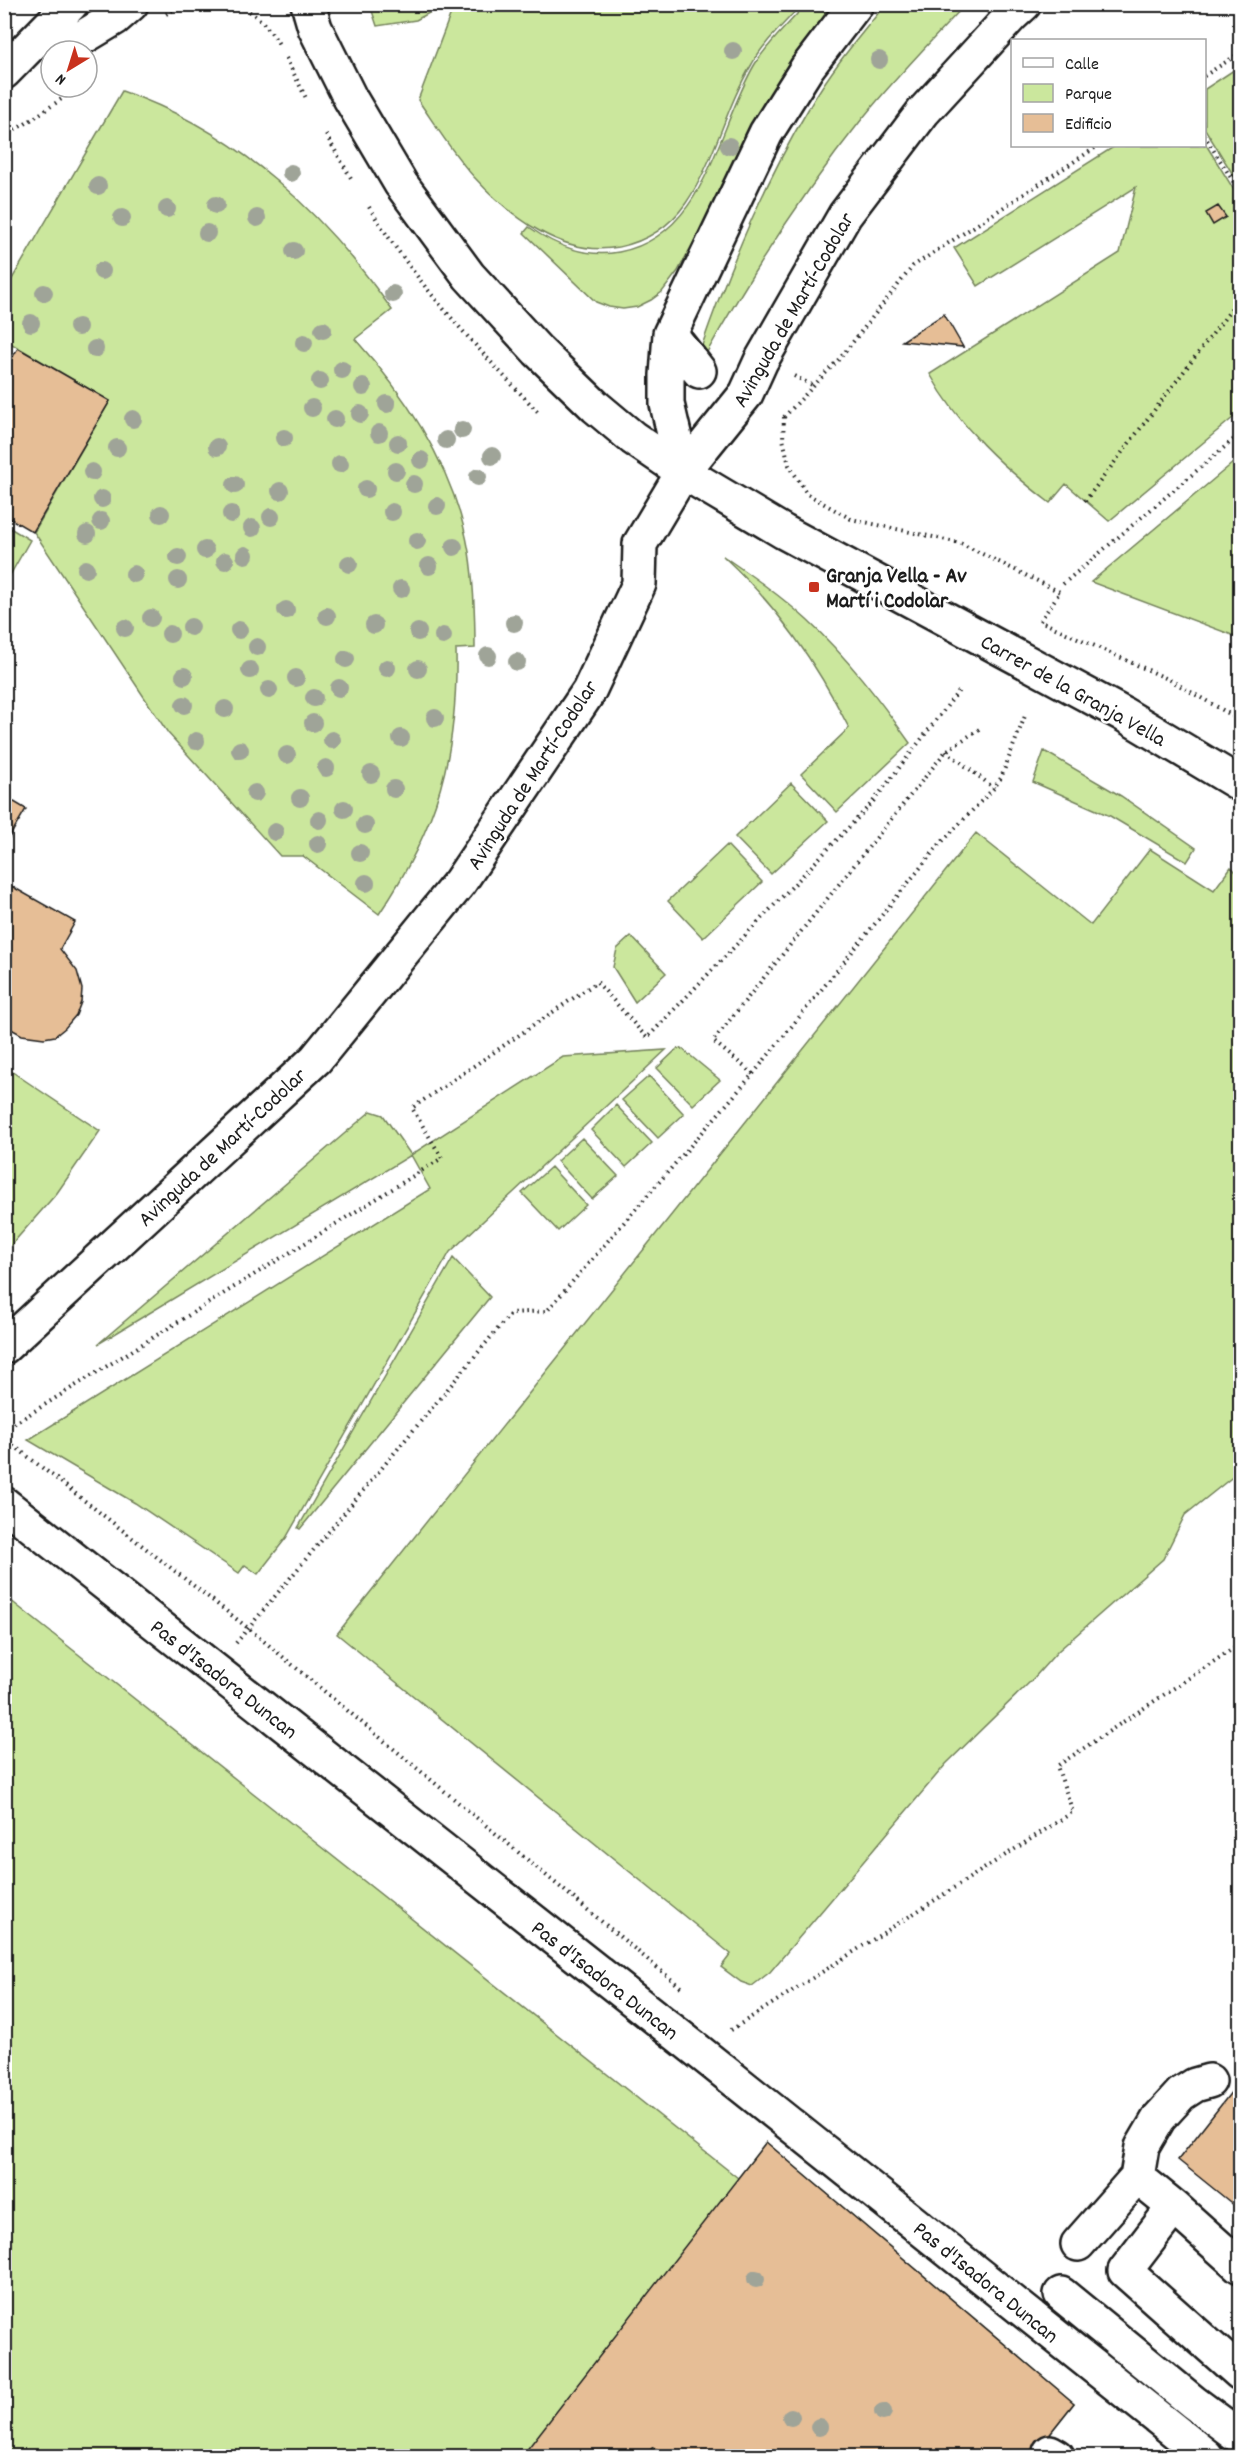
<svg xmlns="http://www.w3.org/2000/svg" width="1245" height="2461" viewBox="0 0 1245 2461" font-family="Dekko,sans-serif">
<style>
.green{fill:#cbe79d;stroke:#74825c;stroke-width:1.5}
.building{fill:#e6be96;stroke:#1c1c1c;stroke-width:1.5}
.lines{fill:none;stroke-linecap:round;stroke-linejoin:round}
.minor-casing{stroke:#1c1c1c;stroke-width:38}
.path{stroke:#1c1c1c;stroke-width:4;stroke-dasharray:1.5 4.5;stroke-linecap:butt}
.minor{stroke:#fff;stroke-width:33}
.tree{fill:#9fa498}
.poi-dot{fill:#c8321e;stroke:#fff;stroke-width:2}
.labels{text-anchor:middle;stroke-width:5;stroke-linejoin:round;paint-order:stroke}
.street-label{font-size:22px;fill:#1c1c1c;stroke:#fff}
.poi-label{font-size:22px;font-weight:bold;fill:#1c1c1c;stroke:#fff;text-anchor:start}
</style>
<rect width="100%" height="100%" fill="#fff"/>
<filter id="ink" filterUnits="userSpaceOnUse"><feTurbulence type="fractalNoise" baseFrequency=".0167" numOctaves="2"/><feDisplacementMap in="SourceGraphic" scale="12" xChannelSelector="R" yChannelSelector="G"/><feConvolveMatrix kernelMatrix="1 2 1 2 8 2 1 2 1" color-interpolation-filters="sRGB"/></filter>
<g filter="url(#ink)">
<path class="green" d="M370,5V4L444,5L416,20L377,26Z
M454,5V4L801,5C785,23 764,42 752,64C725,108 715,161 686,203C670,226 647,241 619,247C563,258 510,216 474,177C453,154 436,126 418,100Z
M805,5H841L763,114L678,271L662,292L651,300L637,307L623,309L609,307L596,302L524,233L529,227C556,246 585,258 619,252C707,235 716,129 755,64C768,43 789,24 805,5Z
M885,5H965C930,42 894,79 862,119C803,193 752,272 706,354L700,351C729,267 763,185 809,108C830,71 858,38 885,5Z
M1240,66V186L1205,129V89Z
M122,91C238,131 323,212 392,310L355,339C410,400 455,470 469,552C474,584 475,616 475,648L456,649C458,754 438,827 379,914L303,856H280L168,733L34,532L110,401L5,340V291Z
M1205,143L1234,190L1240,186V412L1109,521L1066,484L1050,503C1003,467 959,427 930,374L1120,253L1136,187L978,286L954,248L1115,146H1204Z
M1240,457V638L1091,582Z
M5,525L30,540L5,584Z
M723,556C752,576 781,596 807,620C847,657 879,699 910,743L837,812L801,774L849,728C816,662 777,606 723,556Z
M1044,751L1121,796L1196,848L1187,862L1110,816L1033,782Z
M791,783L828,821L771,874L735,837Z
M976,833L1091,925L1150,849L1214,890L1231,867L1240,876V1471L1185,1515L1163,1559L1058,1651L1032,1680L946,1764L770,1972L752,1986L741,1982L721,1967L731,1954L337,1634Z
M727,845L762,882L703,938L668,901Z
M631,936L666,973L635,1002L613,967L617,949Z
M681,1048L720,1080L693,1105L657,1068L677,1049Z
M666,1050L450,1252L286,1538L258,1574L245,1565L239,1573L135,1503L28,1440L430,1189L411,1155L98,1344L371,1111L383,1115L411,1155L563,1057Z
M5,1067L100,1131L57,1193L5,1252Z
M649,1076L684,1114L658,1138L622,1100Z
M616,1105L652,1143L626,1167L591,1130Z
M582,1138L618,1176L592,1199L557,1161Z
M551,1167L586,1205L558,1231L522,1193Z
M453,1258L490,1297L300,1529L298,1528Z
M5,1596L738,2178L766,2142L1074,2403L1032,2456H5Z"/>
<path class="building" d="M1218,206L1226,217L1213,225L1206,213Z
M944,314L963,347L902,341Z
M18,348L110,401L33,532L4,515V371Z
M4,796L26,809L4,846Z
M4,882L75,922L60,949L77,971L82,989L81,1002L76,1015L65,1028L55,1036L44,1038L22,1035L4,1025Z
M1240,2081V2210L1178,2160Z
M766,2142L1074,2403L1032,2456H664L653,2447L645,2456H522Z"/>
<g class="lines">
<g class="minor-casing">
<path id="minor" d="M308,4L315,28L350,98L401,184L469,276L538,351L596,407L633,438L683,472L784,532L1123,714L1240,784
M60,51L115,18L131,4
M4,72L71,4
M670,334L699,371
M683,472L667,404V375L670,334L766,133L807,68L856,4
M4,1347L316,1059L460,882L589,691L639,584L640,544L683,472L746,394L761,361L845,215L923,112L1012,15L1024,4
M4,1504L698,2051L1206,2456
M1137,2177L1142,2147L1159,2118L1181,2094L1195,2085L1209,2081
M1078,2244L1137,2177L1174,2207
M1240,2266L1174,2207L1125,2271L1240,2373
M1061,2294L1193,2402L1240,2437
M1050,2452L1057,2456"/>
</g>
<path class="path" d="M233,4C255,11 269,27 280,46
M166,14L184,4
M286,58L307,100
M1204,76L1240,53
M4,135L25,124L79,87
M326,135L351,178
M1204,135L1240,192
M369,207C416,284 478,349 540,414
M794,376L814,386
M784,417L783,439L789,465L807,494L851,519L960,543L1060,592L1040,621L1170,680L1240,720
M784,417L841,357L913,266L1098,146
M1085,501L1240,298
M1063,584L1240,434
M946,751L994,788
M753,1074L713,1041L946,751L981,728
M4,1430L442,1158L412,1108L597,982L647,1038L872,803L961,688
M4,1438L248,1628L683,1989
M236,1643L511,1313L547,1311L753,1074L938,846L994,788L1001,778L1025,716
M731,2030L1073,1812L1057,1766L1240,1644"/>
<use href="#minor" class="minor"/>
</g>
<g class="tree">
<circle cx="733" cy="51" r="9"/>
<circle cx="879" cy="60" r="9"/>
<circle cx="729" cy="146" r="9"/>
<circle cx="291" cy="173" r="9"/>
<circle cx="98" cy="186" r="9"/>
<circle cx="216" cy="205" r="9"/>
<circle cx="167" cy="209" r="9"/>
<circle cx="122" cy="218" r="9"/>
<circle cx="257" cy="218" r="9"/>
<circle cx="207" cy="233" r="9"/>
<circle cx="294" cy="251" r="9"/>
<circle cx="102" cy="271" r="9"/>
<circle cx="44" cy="293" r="9"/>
<circle cx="393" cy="294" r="9"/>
<circle cx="31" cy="323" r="9"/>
<circle cx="78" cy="327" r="9"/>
<circle cx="323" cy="330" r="9"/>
<circle cx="304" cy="343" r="9"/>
<circle cx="95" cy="349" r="9"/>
<circle cx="342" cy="370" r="9"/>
<circle cx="320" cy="381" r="9"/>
<circle cx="363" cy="387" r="9"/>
<circle cx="387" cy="404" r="9"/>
<circle cx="312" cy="408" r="9"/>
<circle cx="360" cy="414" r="9"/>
<circle cx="133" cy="419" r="9"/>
<circle cx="335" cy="419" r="9"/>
<circle cx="462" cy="430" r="9"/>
<circle cx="379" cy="433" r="9"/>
<circle cx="284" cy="438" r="9"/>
<circle cx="446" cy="440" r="9"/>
<circle cx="398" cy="443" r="9"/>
<circle cx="217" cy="447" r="9"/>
<circle cx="117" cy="448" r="9"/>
<circle cx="492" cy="456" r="9"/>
<circle cx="421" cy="460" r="9"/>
<circle cx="340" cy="464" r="9"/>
<circle cx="396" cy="471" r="9"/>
<circle cx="92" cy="472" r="9"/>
<circle cx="478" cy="477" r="9"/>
<circle cx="414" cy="484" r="9"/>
<circle cx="235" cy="485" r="9"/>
<circle cx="366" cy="489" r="9"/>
<circle cx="280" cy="491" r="9"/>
<circle cx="102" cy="499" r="9"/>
<circle cx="437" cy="506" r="9"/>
<circle cx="392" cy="512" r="9"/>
<circle cx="161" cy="514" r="9"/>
<circle cx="231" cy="514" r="9"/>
<circle cx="271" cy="517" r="9"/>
<circle cx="101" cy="521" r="9"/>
<circle cx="252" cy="528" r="9"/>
<circle cx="87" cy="534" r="9"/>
<circle cx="417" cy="541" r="9"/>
<circle cx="454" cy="547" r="9"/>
<circle cx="205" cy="550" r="9"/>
<circle cx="245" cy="555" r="9"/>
<circle cx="178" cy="557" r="9"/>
<circle cx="225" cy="561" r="9"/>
<circle cx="349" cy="564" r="9"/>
<circle cx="429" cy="566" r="9"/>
<circle cx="86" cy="569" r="9"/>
<circle cx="134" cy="574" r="9"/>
<circle cx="178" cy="580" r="9"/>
<circle cx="401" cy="589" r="9"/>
<circle cx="286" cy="610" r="9"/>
<circle cx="327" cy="616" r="9"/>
<circle cx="151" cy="618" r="9"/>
<circle cx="514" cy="623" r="9"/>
<circle cx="374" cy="625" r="9"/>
<circle cx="191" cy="627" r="9"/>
<circle cx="125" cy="628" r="9"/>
<circle cx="239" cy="630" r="9"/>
<circle cx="418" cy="632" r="9"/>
<circle cx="170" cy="634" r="9"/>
<circle cx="443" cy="636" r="9"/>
<circle cx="257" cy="647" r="9"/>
<circle cx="488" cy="656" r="9"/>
<circle cx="346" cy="659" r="9"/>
<circle cx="517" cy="662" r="9"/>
<circle cx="387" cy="668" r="9"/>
<circle cx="418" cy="669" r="9"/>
<circle cx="250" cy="670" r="9"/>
<circle cx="184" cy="676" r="9"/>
<circle cx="296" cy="678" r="9"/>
<circle cx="339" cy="688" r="9"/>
<circle cx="269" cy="690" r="9"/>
<circle cx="314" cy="698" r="9"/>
<circle cx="184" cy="705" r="9"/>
<circle cx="225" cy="709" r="9"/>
<circle cx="435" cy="718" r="9"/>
<circle cx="313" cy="723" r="9"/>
<circle cx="401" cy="738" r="9"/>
<circle cx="332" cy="740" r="9"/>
<circle cx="196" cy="741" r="9"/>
<circle cx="240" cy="750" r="9"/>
<circle cx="287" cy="755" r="9"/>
<circle cx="326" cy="768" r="9"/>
<circle cx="371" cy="774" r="9"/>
<circle cx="394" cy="789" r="9"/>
<circle cx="255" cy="793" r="9"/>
<circle cx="300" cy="798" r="9"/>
<circle cx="344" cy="809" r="9"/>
<circle cx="319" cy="820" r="9"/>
<circle cx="365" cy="825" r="9"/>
<circle cx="275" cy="832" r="9"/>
<circle cx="318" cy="844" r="9"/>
<circle cx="360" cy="853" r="9"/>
<circle cx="366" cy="883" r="9"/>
<circle cx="756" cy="2279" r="9"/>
<circle cx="883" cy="2412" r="9"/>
<circle cx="791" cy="2417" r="9"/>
<circle cx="819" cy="2427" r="9"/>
</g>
</g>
<rect class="poi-dot" x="808" y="581" width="12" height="12" rx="3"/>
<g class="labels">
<g class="street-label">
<text transform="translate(792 309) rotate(-60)" y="8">Avinguda de Martí-Codolar</text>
<text transform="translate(1074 689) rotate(29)" y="8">Carrer de la Granja Vella</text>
<text transform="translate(531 774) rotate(-57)" y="8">Avinguda de Martí-Codolar</text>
<text transform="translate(221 1146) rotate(-43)" y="8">Avinguda de Martí-Codolar</text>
<text transform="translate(225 1678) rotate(38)" y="8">Pas d'Isadora Duncan</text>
<text transform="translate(606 1979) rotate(38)" y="8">Pas d'Isadora Duncan</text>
<text transform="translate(987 2281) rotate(39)" y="8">Pas d'Isadora Duncan</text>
</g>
<g class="poi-label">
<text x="826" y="582">Granja Vella - Av<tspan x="826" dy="25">Martí i Codolar</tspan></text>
</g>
</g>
<rect width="1245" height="2461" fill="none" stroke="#fff" stroke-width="24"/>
<rect x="12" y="12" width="1221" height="2437" fill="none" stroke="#1c1c1c" stroke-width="2" filter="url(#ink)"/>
<rect x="1011" y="39" width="195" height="108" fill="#ffffff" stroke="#a4a4a4" stroke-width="1.5"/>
<rect x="1023" y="58" width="30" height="9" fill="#ffffff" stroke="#a4a4a4" stroke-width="1.5"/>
<text x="1065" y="69" font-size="18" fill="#1c1c1c">Calle</text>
<rect x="1023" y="84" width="30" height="18" fill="#cbe79d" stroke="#a4a4a4" stroke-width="1.5"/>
<text x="1065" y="99" font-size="18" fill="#1c1c1c">Parque</text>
<rect x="1023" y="114" width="30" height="18" fill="#e6be96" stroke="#a4a4a4" stroke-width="1.5"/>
<text x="1065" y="129" font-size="18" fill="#1c1c1c">Edificio</text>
<g transform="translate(69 69) rotate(218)"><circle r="28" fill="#ffffff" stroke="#a4a4a4" stroke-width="1.5"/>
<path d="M0-4.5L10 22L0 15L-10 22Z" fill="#c8321e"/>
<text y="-9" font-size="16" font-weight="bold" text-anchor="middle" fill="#1c1c1c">N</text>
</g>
</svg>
